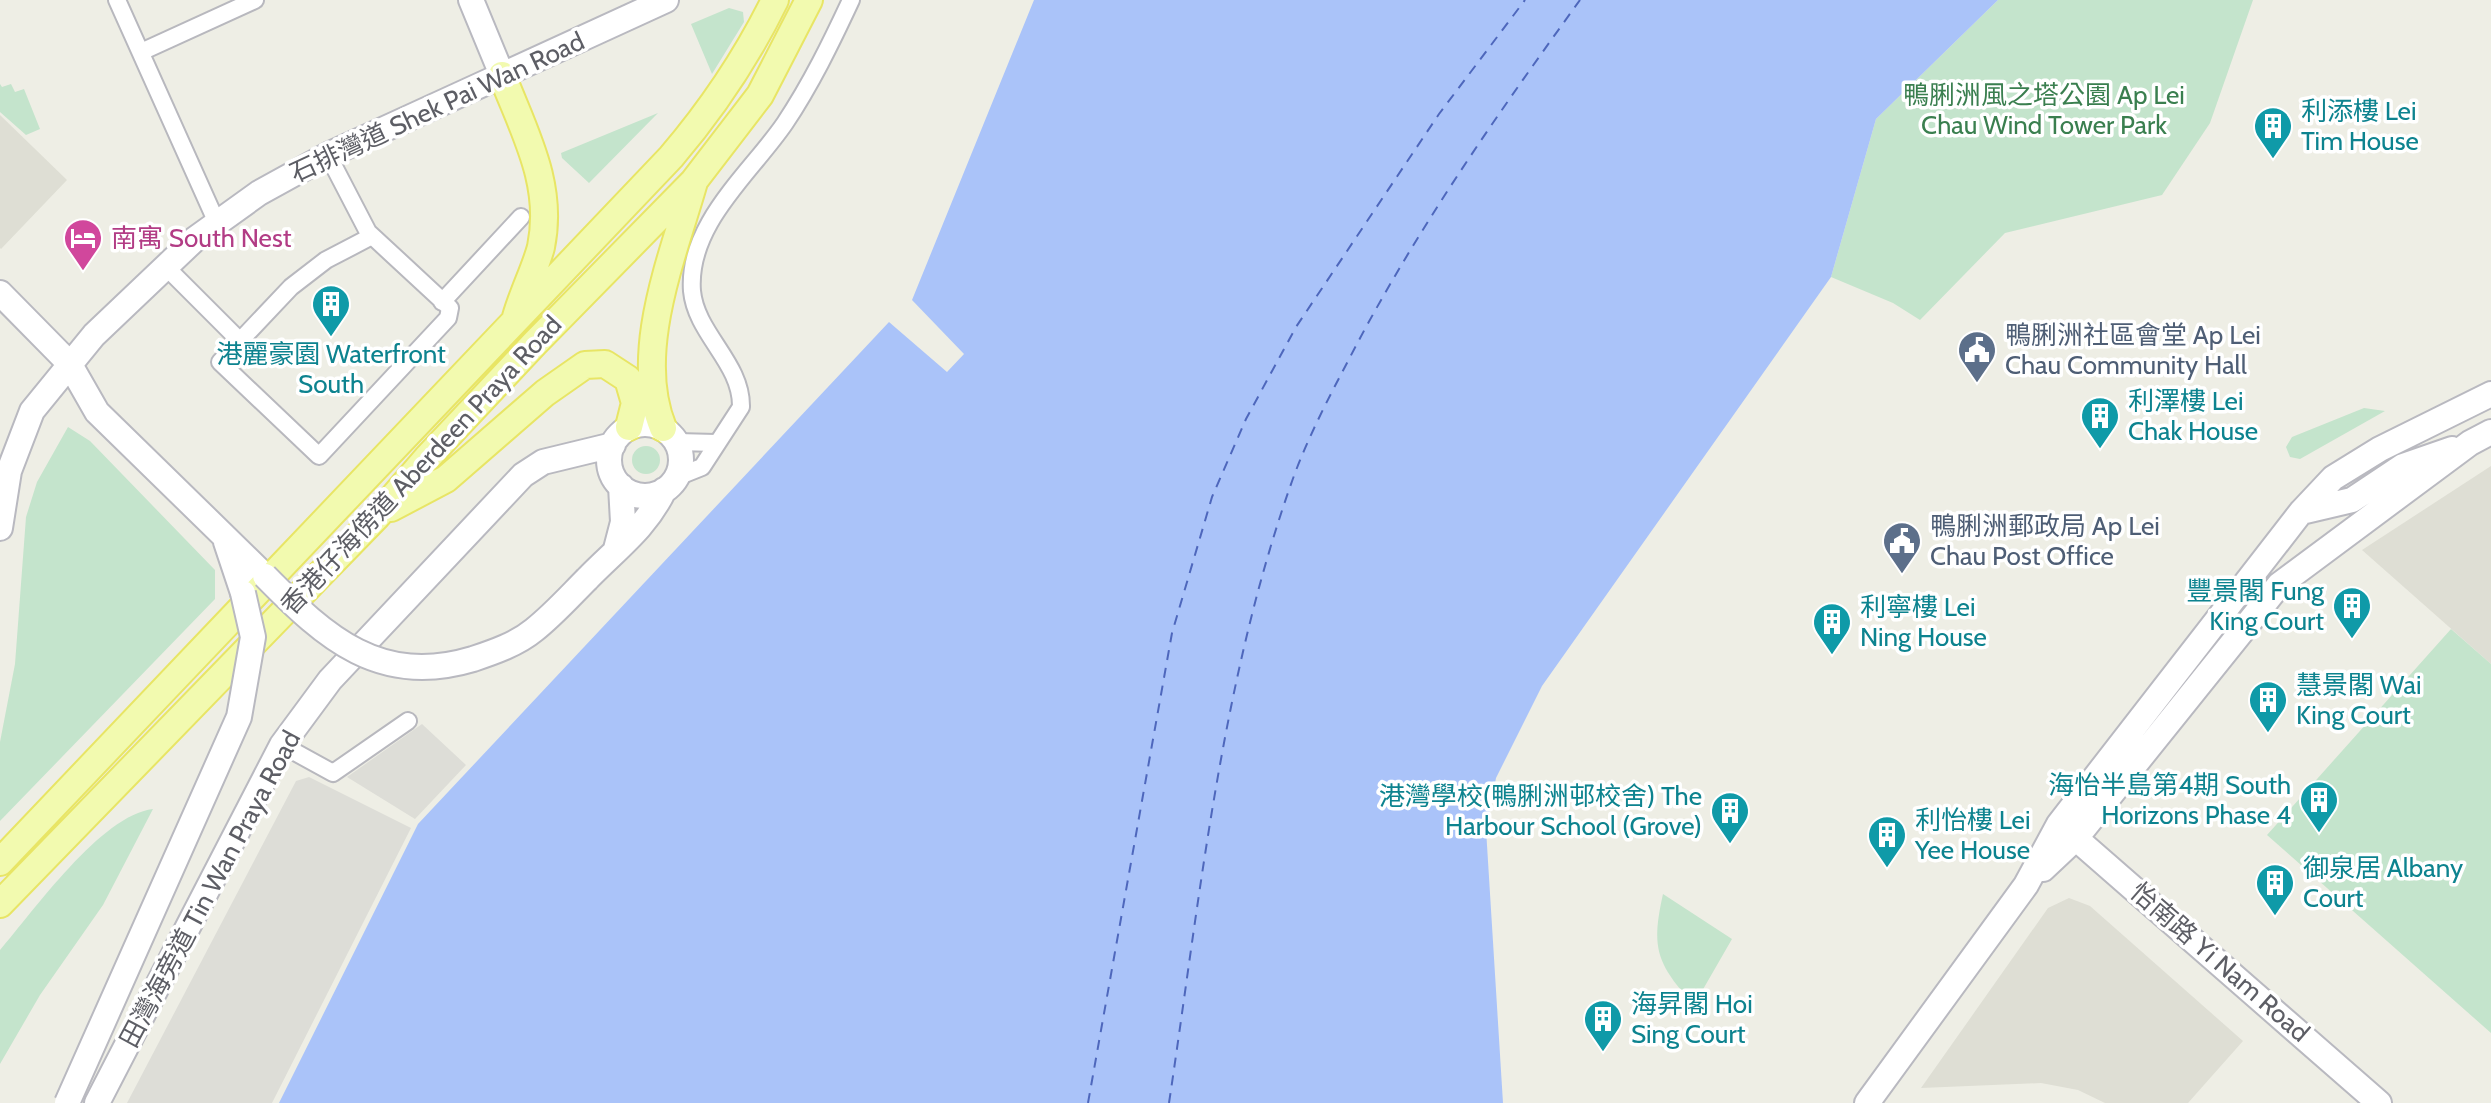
<svg xmlns="http://www.w3.org/2000/svg" width="2491" height="1103" viewBox="0 0 2491 1103" font-family="Cabin,'Noto Sans TC',sans-serif">
<style>
.industrial{fill:#ddddd7}
.education{fill:#deded4}
.green{fill:#c4e4cc}
.water{fill:#aac3f9}
.lines{fill:none;stroke-linecap:round;stroke-linejoin:round}
.ferry{stroke:#4e67bc;stroke-width:2;stroke-dasharray:10 8;stroke-linecap:butt}
.street-casing{stroke:#b8b8be;stroke-width:20}
.secondary-casing{stroke:#b9b9c0;stroke-width:28}
.primary-casing{stroke:#e8e565;stroke-width:30}
.street{stroke:#fff;stroke-width:16}
.secondary{stroke:#fff;stroke-width:24}
.primary{stroke:#f2faaf;stroke-width:26}
.secondary-bridge-casing{stroke:#b9b9c0;stroke-width:28;stroke-linecap:butt}
.secondary-bridge{stroke:#fff;stroke-width:24}
.labels{text-anchor:middle;stroke-width:7;stroke-linejoin:round;paint-order:stroke}
.park-label{font-size:26px;fill:#3a7f4f;stroke:#fff}
.street-label{font-size:26px;fill:#5d5e65;stroke:#fff}
.culture-label{font-size:26px;fill:#0d838f;stroke:#fff;text-anchor:start}
.hotel-label{font-size:26px;fill:#b23c85;stroke:#fff;text-anchor:start}
.service-label{font-size:26px;fill:#4e5e75;stroke:#fff;text-anchor:start}
</style>
<rect width="100%" height="100%" fill="#eeeee5"/>
<path class="industrial" d="M422,724L466,765L415,819L347,777Z
M309,777L411,828L272,1103H127L296,781Z"/>
<path class="education" d="M0,115L67,180L1,249L0,248Z
M2491,466V664L2362,550Z
M2069,898L2090,906L2243,1041L2188,1103H2105L2078,1090L2041,1083L1921,1088L2048,908Z"/>
<path class="green" d="M1998,0H2253L2210,123L2162,195L2005,233L1920,320L1893,303L1831,277L1876,119Z
M729,8L743,12L744,22L712,74L691,24Z
M0,84L2,87L11,84L15,92L24,89L40,129L26,135L0,112Z
M658,113L589,183L562,158L561,153Z
M2364,408L2385,411L2300,459L2290,457L2286,447L2292,437Z
M68,427L90,441L215,570V599L0,821V742L15,664L26,517L37,482Z
M632 460a14 14 0 1 1 28 0a14 14 0 1 1-28 0Z
M2451,629L2491,664V1033L2267,835Z
M153,809L103,905L40,995L0,1064V950C34,911 101,815 153,809Z
M1663,894L1732,939L1694,1005C1656,963 1651,948 1663,894Z"/>
<path class="water" d="M1034,0H1998L1876,119L1831,277L1542,686L1496,778L1486,829L1503,1103H279L418,824L889,322L947,372L964,354L912,300Z"/>
<g class="lines">
<path class="ferry" d="M1088,1103L1172,633L1212,497L1246,419L1296,327L1439,114L1525,0
M1169,1103C1200,897 1221,684 1290,487C1305,443 1327,401 1348,361C1414,233 1496,116 1580,0"/>
<g class="street-casing">
<path id="street" d="M117,0L217,223
M141,52L255,0
M328,155L368,232L450,308L448,318L319,456L220,362L291,287L326,260L372,236
M165,266L240,341
M442,302L521,217
M677,442L716,443
M677,477L702,467L741,407C742,363 696,334 692,291C687,224 751,173 785,123C811,84 831,43 851,0
M282,745L333,773L408,721"/>
</g>
<g class="secondary-casing">
<path id="secondary" d="M471,0L502,75
M0,293L69,363L97,412L265,576
M609 460a36 36 0 1 1 72 0a36 36 0 1 1-72 0Z
M2301,512L2352,500L2403,466L2452,449
M0,528L9,471L32,411L94,335L195,239L259,193L328,155L666,0
M226,542L243,593
M616,549L623,522L621,486
M587,579C616,549 646,528 664,490
M2064,828L2379,1103
M2043,869L2076,838L2279,585L2470,443L2491,432
M97,1103L282,745L330,680L523,475L543,462L613,445
M1867,1103L2026,885L2059,824L2301,512L2333,478L2380,449L2491,394"/>
</g>
<g class="primary-casing">
<path id="primary" d="M502,75C524,132 554,184 541,247C536,267 522,295 516,317
M663,428C632,353 673,256 694,182
M391,508L446,479L545,393L585,365L605,364L628,379L635,403L629,427
M0,862L671,157C712,109 747,57 775,0
M0,904L377,516L427,458L535,343L694,181L760,95L809,0"/>
</g>
<use href="#street" class="street"/>
<use href="#secondary" class="secondary"/>
<use href="#primary" class="primary"/>
<g class="secondary-bridge-casing">
<path id="secondary-bridge" d="M265,576C326,638 380,687 473,659C494,652 517,644 534,630C553,615 570,596 587,579
M67,1103L239,717L253,637L243,593"/>
</g>
<use href="#secondary-bridge" class="secondary-bridge"/>
</g>
<defs>
<g id="building-pin" transform="scale(2)"><path d="M0 17L-7.5 6A9.5 9.5 0 1 1 7.5 6Z" fill="#0f9aa8" stroke="#fff"/><path d="M-4-6H4V6H1V3H-1V6H-4ZM-2.5-4.3h1.7v1.8h-1.7ZM.8-4.3h1.7v1.8H.8ZM-2.5-1h1.7V.8h-1.7ZM.8-1h1.7V.8H.8Z" fill="#fff"/></g>
<g id="hotel-pin" transform="scale(2)"><path d="M0 17L-7.5 6A9.5 9.5 0 1 1 7.5 6Z" fill="#d1479c" stroke="#fff"/><path d="M-6-4.5h1.5V1H6V5H4.5V3h-9V5H-6ZM-4 0a1.8 1.8 0 1 1 3.6 0ZM.5 0V-2.5h3Q6-2.5 6 0Z" fill="#fff"/></g>
<g id="civic-pin" transform="scale(2)"><path d="M0 17L-7.5 6A9.5 9.5 0 1 1 7.5 6Z" fill="#5c6f8a" stroke="#fff"/><path d="M-.6-6.5H3V-4.5H.6V-3L4-1V1h2V6H-6V1h2V-1L-.6-3ZM-1.2 2.5V6h2.4V2.5Z" fill="#fff"/></g>
</defs>
<g fill-rule="evenodd">
<use href="#building-pin" x="2273" y="126"/>
<use href="#hotel-pin" x="83" y="238"/>
<use href="#building-pin" x="331" y="304"/>
<use href="#civic-pin" x="1977" y="350"/>
<use href="#building-pin" x="2100" y="416"/>
<use href="#civic-pin" x="1902" y="541"/>
<use href="#building-pin" x="2352" y="606"/>
<use href="#building-pin" x="1832" y="622"/>
<use href="#building-pin" x="2268" y="700"/>
<use href="#building-pin" x="2319" y="800"/>
<use href="#building-pin" x="1730" y="811"/>
<use href="#building-pin" x="1887" y="835"/>
<use href="#building-pin" x="2275" y="883"/>
<use href="#building-pin" x="1603" y="1019"/>
</g>
<g class="labels">
<g class="park-label">
<text x="2044" y="104">鴨脷洲風之塔公園 Ap Lei<tspan x="2044" dy="30">Chau Wind Tower Park</tspan></text>
</g>
<g class="street-label">
<text transform="translate(437 107) rotate(-25)" y="9">石排灣道 Shek Pai Wan Road</text>
<text transform="translate(421 465) rotate(-47)" y="9">香港仔海傍道 Aberdeen Praya Road</text>
<text transform="translate(210 889) rotate(-62)" y="9">田灣海旁道 Tin Wan Praya Road</text>
<text transform="translate(2220 962) rotate(41)" y="9">怡南路 Yi Nam Road</text>
</g>
<g class="culture-label">
<text x="2301" y="120">利添樓 Lei<tspan x="2301" dy="30">Tim House</tspan></text>
<text x="331" y="363" text-anchor="middle">港麗豪園 Waterfront<tspan x="331" dy="30">South</tspan></text>
<text x="2128" y="410">利澤樓 Lei<tspan x="2128" dy="30">Chak House</tspan></text>
<text x="2324" y="600" text-anchor="end">豐景閣 Fung<tspan x="2324" dy="30">King Court</tspan></text>
<text x="1860" y="616">利寧樓 Lei<tspan x="1860" dy="30">Ning House</tspan></text>
<text x="2296" y="694">慧景閣 Wai<tspan x="2296" dy="30">King Court</tspan></text>
<text x="2291" y="794" text-anchor="end">海怡半島第4期 South<tspan x="2291" dy="30">Horizons Phase 4</tspan></text>
<text x="1702" y="805" text-anchor="end">港灣學校(鴨脷洲邨校舍) The<tspan x="1702" dy="30">Harbour School (Grove)</tspan></text>
<text x="1915" y="829">利怡樓 Lei<tspan x="1915" dy="30">Yee House</tspan></text>
<text x="2303" y="877">御泉居 Albany<tspan x="2303" dy="30">Court</tspan></text>
<text x="1631" y="1013">海昇閣 Hoi<tspan x="1631" dy="30">Sing Court</tspan></text>
</g>
<g class="hotel-label">
<text x="111" y="247">南寓 South Nest</text>
</g>
<g class="service-label">
<text x="2005" y="344">鴨脷洲社區會堂 Ap Lei<tspan x="2005" dy="30">Chau Community Hall</tspan></text>
<text x="1930" y="535">鴨脷洲郵政局 Ap Lei<tspan x="1930" dy="30">Chau Post Office</tspan></text>
</g>
</g>
</svg>
